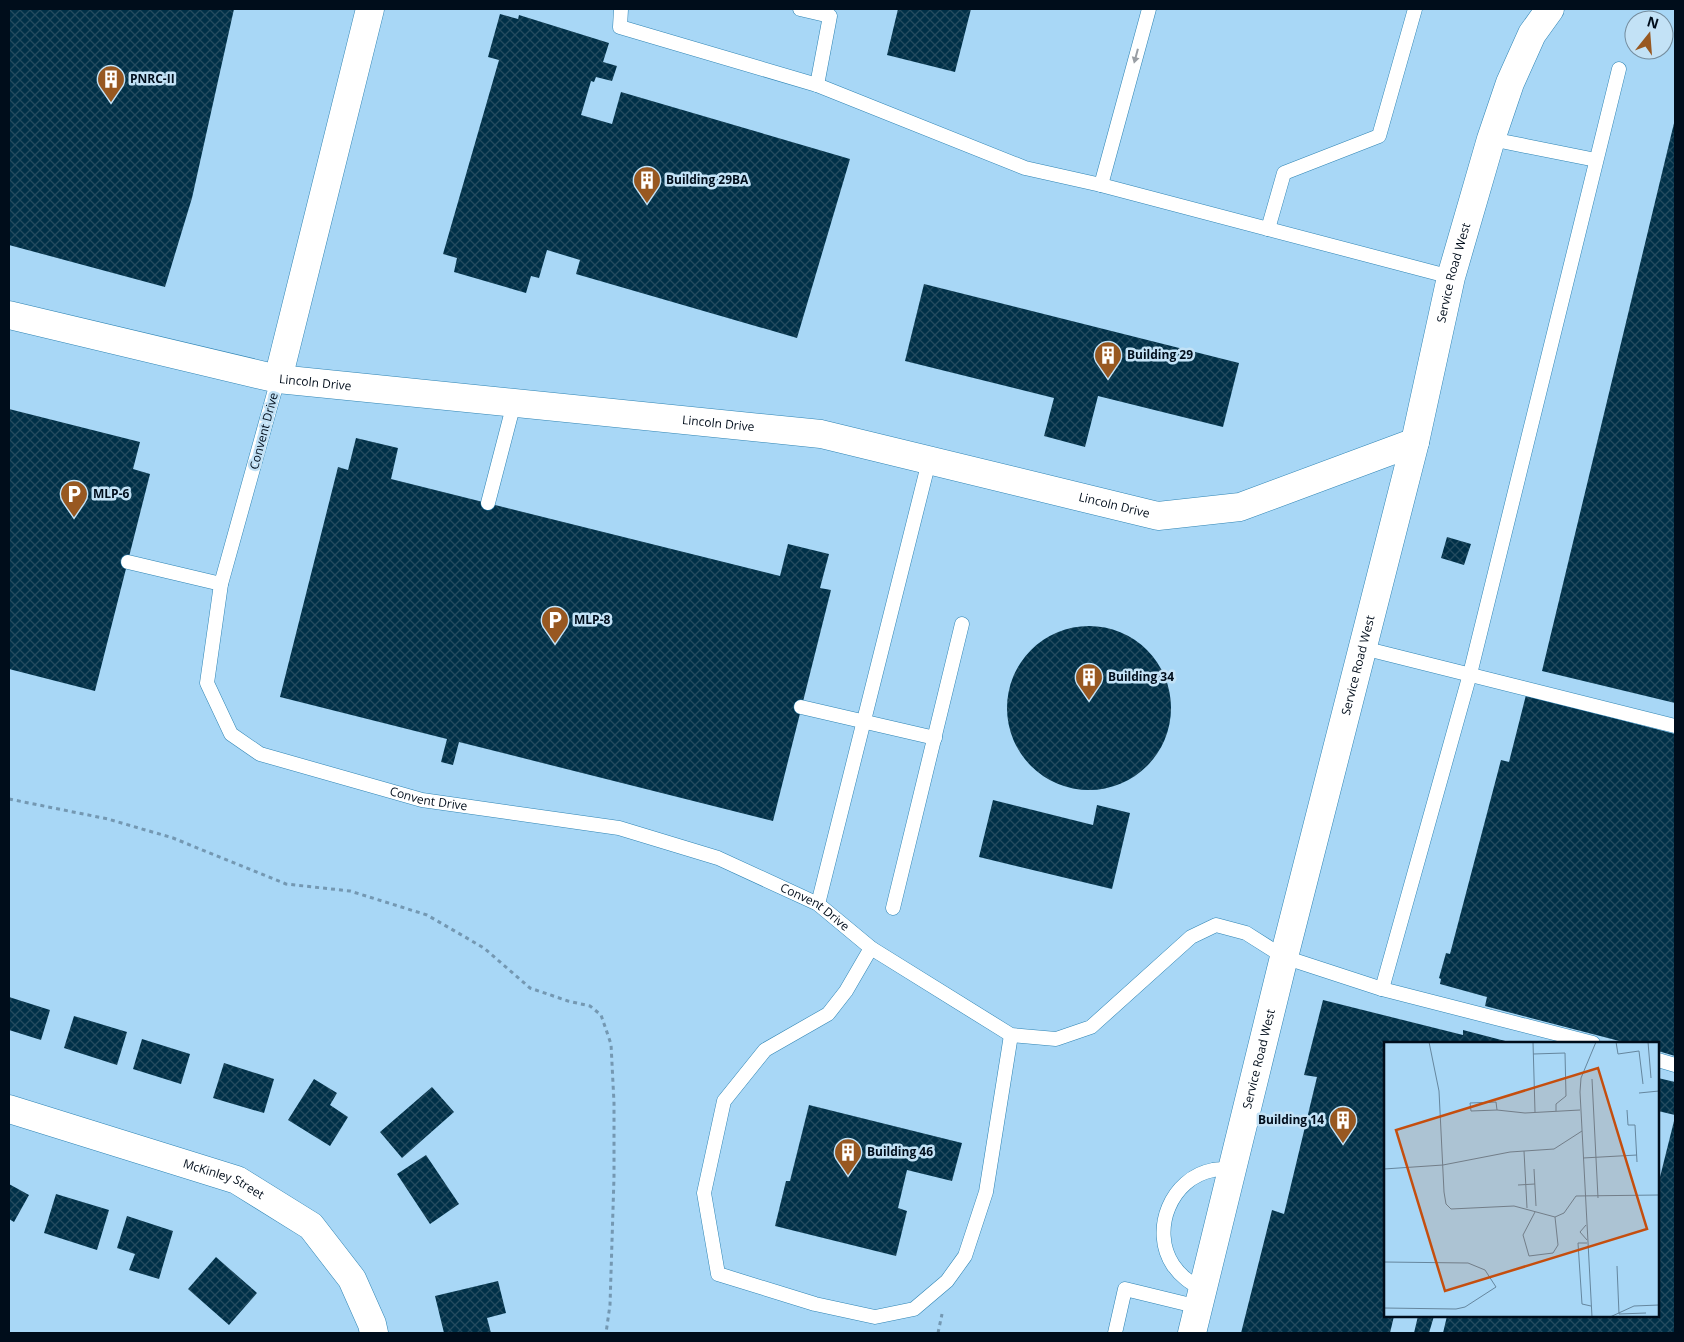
<svg xmlns="http://www.w3.org/2000/svg" width="1684" height="1342" viewBox="0 0 1684 1342" font-family="'Open Sans',sans-serif">
<style>
.building{fill:url(#building-cross-hatch)}
.lines{fill:none;stroke-linecap:round;stroke-linejoin:round}
.lane-casing{stroke:#2e84b4;stroke-width:15}
.street-casing{stroke:#2e84b4;stroke-width:29}
.path{stroke:#7498b2;stroke-width:3;stroke-dasharray:4 4;stroke-linecap:butt}
.lane{stroke:#fff;stroke-width:14}
.street{stroke:#fff;stroke-width:28}
.oneway{fill:#999ea4}
.labels{text-anchor:middle;stroke-width:5;stroke-linejoin:round;paint-order:stroke}
.poi-label{font-size:12px;font-weight:bold;fill:#000d1b;stroke:#c3e2f6;text-anchor:start}
.street-label{font-size:12px;fill:#000d1b;stroke:#c3e2f6}
.inset-road{fill:none;stroke:#65869e;stroke-width:1}
.view{fill:#c54e0e;fill-opacity:0.15;stroke:#c54e0e;stroke-width:2.5}
.inset-edge{fill:none;stroke:#000d1b;stroke-width:2.5}
</style>
<defs>
<pattern id="building-cross-hatch" width="8" height="8" patternUnits="userSpaceOnUse" patternTransform="scale(1.25)"><rect width="8" height="8" fill="#003048"/><path d="M0 0l8 8M0 8l8-8" fill="none" stroke="#244b5f"/></pattern>
</defs>
<rect width="100%" height="100%" fill="#a8d7f6"/>
<path class="building" d="M9,9H234L192,198L165,287L9,245Z
M898,9H971L955,72L887,55Z
M500,14L518,19L519,15L609,43L603,62L617,66L612,81L596,77L594,82L591,81L581,115L612,124L621,92L850,159L797,338L576,274L580,260L547,250L539,278L531,276L526,293L454,272L457,258L443,254L499,60L488,57Z
M1675,119V703L1542,671Z
M924,284L1239,363L1223,427L1098,396L1085,447L1044,436L1054,398L905,361Z
M9,409L140,442L133,469L150,474L95,691L9,669Z
M356,438L398,448L391,479L780,576L788,544L829,554L820,588L831,590L773,821L459,742L453,765L441,762L447,739L280,697L338,467L348,470Z
M1447,537L1471,544L1464,565L1441,558Z
M1007 708a82 82 0 1 1 164 0a82 82 0 1 1-164 0Z
M1526,695L1675,734V1056L1658,1051V1043H1627L1485,1006L1487,997L1440,984L1441,979L1439,978L1446,953L1450,954L1501,760L1509,762Z
M993,800L1093,825L1097,805L1130,813L1112,889L979,857Z
M9,997L50,1010L41,1040L9,1030Z
M1323,1000L1463,1035V1030L1513,1043H1385V1316H1394L1390,1333H1241L1272,1210L1284,1214L1317,1077L1304,1075Z
M74,1016L127,1032L117,1065L64,1048Z
M142,1039L190,1054L181,1084L133,1069Z
M224,1063L274,1079L264,1113L213,1098Z
M1658,1078L1675,1082V1115L1658,1111Z
M314,1079L337,1093L330,1105L348,1117L330,1146L288,1120Z
M432,1087L454,1112L402,1158L380,1132Z
M809,1105L962,1143L952,1181L907,1170L898,1208L907,1211L896,1256L775,1226L786,1181H790Z
M1675,1117V1333H1443L1447,1316H1658V1185Z
M426,1155L459,1204L430,1224L397,1174Z
M9,1184L29,1195L14,1222L9,1219Z
M56,1194L109,1210L97,1250L44,1233Z
M127,1216L173,1231L159,1279L129,1270L135,1254L117,1248Z
M216,1257L257,1293L229,1325L188,1289Z
M498,1281L506,1313L487,1318L491,1333H444L435,1296Z
M1418,1316H1434L1429,1333H1414Z"/>
<g class="lines">
<g class="lane-casing">
<g id="lane">
<path d="M621,9L620,27L817,85L1025,168L1101,185L1451,277"/>
<path d="M800,9L830,16L817,85"/>
<path d="M1491,139L1596,160"/>
<path d="M1101,185L1149,9"/>
<path d="M1268,229L1284,173L1379,136L1415,9"/>
<path id="s1" d="M278,379L221,584L207,683L231,734L260,754L422,800L619,828L718,858L818,904L871,948L1011,1035L1056,1039L1091,1027L1191,937L1216,925L1246,933L1284,957L1382,989L1593,1043"/>
<path d="M488,503L514,403"/>
<path d="M128,562L221,584"/>
<path d="M1363,648L1675,726"/>
<path d="M801,707L935,738"/>
<path d="M818,904L929,461"/>
<path d="M893,908L962,624"/>
<path d="M871,948L846,991L828,1014L765,1050L724,1101L704,1193L718,1274L815,1304L875,1317L914,1309L947,1281L965,1256L986,1192L1011,1035"/>
<path d="M1382,989L1470,674L1619,69"/>
<path d="M1658,1060L1675,1065"/>
<path d="M1203,1290C1191,1283 1181,1277 1173,1265C1150,1230 1171,1178 1213,1170C1219,1169 1226,1169 1232,1169"/>
<path d="M1115,1333L1125,1289L1199,1307"/>
</g>
</g>
<g class="street-casing">
<g id="street">
<path id="s2" d="M9,315L278,379L821,434L1158,516L1240,507L1415,442"/>
<path d="M278,379L370,9"/>
<path id="s3" d="M9,1109L237,1180L311,1226L352,1279L372,1324L374,1333"/>
<path id="s4" d="M1192,1333L1284,957L1415,442L1451,277L1491,139L1510,83L1532,34L1550,9"/>
</g>
</g>
<path class="path" d="M9,799L108,819L173,838L286,884L350,891L427,915L484,948L530,988L568,1001L590,1006L601,1015L611,1044L614,1103V1177L610,1305L606,1333
M938,1333L942,1314"/>
<use href="#lane" class="lane"/>
<use href="#street" class="street"/>
</g>
<defs><path id="oneway-solid" d="M-6-.8H1V-3.2L6.5 0L1 3.2V.8H-6Z" transform="scale(1.25)"/></defs>
<use class="oneway" href="#oneway-solid" transform="translate(1136 56) rotate(105)"/>
<defs>
<g id="building-pin" transform="scale(1.4375)"><path d="M0 17L-7.5 6A9.5 9.5 0 1 1 7.5 6Z" fill="#985821" stroke="#c3e2f6"/><path d="M-4-6H4V6H1V3H-1V6H-4ZM-2.5-4.3h1.7v1.8h-1.7ZM.8-4.3h1.7v1.8H.8ZM-2.5-1h1.7V.8h-1.7ZM.8-1h1.7V.8H.8Z" fill="#fff"/></g>
<g id="parking-pin" transform="scale(1.4375)"><path d="M0 17L-7.5 6A9.5 9.5 0 1 1 7.5 6Z" fill="#985821" stroke="#c3e2f6"/><path d="M-3.5-5.5H1a3.5 3.5 0 0 1 0 7H-1V5.5H-3.5ZM-1-3.4V-.6H.8a1.4 1.4 0 0 0 0-2.8Z" fill="#fff"/></g>
</defs>
<g fill-rule="evenodd">
<use href="#building-pin" x="111" y="79"/>
<use href="#building-pin" x="647" y="180"/>
<use href="#building-pin" x="1108" y="355"/>
<use href="#parking-pin" x="74" y="494"/>
<use href="#parking-pin" x="555" y="620"/>
<use href="#building-pin" x="1089" y="677"/>
<use href="#building-pin" x="1343" y="1120"/>
<use href="#building-pin" x="848" y="1152"/>
</g>
<g class="labels">
<g class="poi-label">
<text x="130" y="83">PNRC-II</text>
<text x="666" y="184">Building 29BA</text>
<text x="1127" y="359">Building 29</text>
<text x="93" y="498">MLP-6</text>
<text x="574" y="624">MLP-8</text>
<text x="1108" y="681">Building 34</text>
<text x="1324" y="1124" text-anchor="end">Building 14</text>
<text x="867" y="1156">Building 46</text>
</g>
<g class="street-label">
<text dy="4" stroke="none"><textPath href="#s4" startOffset="1092">Service Road West</textPath></text>
<text dy="4" stroke="none"><textPath href="#s2" startOffset="314">Lincoln Drive</textPath></text>
<text dy="4" stroke="none"><textPath href="#s2" startOffset="719">Lincoln Drive</textPath></text>
<text transform="translate(264 431) rotate(-75)" y="4">Convent Drive</text>
<text dy="4" stroke="none"><textPath href="#s2" startOffset="1124">Lincoln Drive</textPath></text>
<text dy="4" stroke="none"><textPath href="#s4" startOffset="688">Service Road West</textPath></text>
<text dy="4" stroke="none"><textPath href="#s1" startOffset="579">Convent Drive</textPath></text>
<text dy="4" stroke="none"><textPath href="#s1" startOffset="984">Convent Drive</textPath></text>
<text dy="4" stroke="none"><textPath href="#s4" startOffset="282">Service Road West</textPath></text>
<text dy="4" stroke="none"><textPath href="#s3" startOffset="226">McKinley Street</textPath></text>
</g>
</g>
<g transform="translate(1384 1042)">
<rect width="275" height="275" fill="#a8d7f6"/>
<path class="inset-road" d="M45,0L55,49L60,150L62,162L67,167L130,164L171,175L180,171L192,154L275,153M149,0L151,70M205,0H231M232,0L234,12L255,9L259,42M264,0L267,36M149,12L181,11L182,54L172,62V69M208,37L214,156M255,51L275,49M113,68L87,69L86,61L112,60L113,68L141,71L196,68M243,68L244,83H251L253,120M140,109L143,166M199,116L253,113M0,127L59,123L126,110L170,107L198,89M150,127L152,164M134,143L151,142M151,170L139,193L145,214L169,211L174,203L171,175M202,183L196,190L203,198M203,201H194L198,262L207,264M0,220L84,221L101,228L112,245L81,265L72,267L0,266M233,224L235,272L262,271M208,275L196,50L197,36L212,0M226,275L250,264L275,263"/>
<path class="view" d="M214,26L263,187L61,249L12,88Z"/>
<rect width="275" height="275" class="inset-edge"/>
</g>
<rect width="1684" height="1342" fill="none" stroke="#000d1b" stroke-width="20"/>
<g transform="translate(1649 35) rotate(17)"><circle r="24" fill="#c3e2f6" stroke="#758d9e"/>
<path d="M0-4L9 19L0 12L-9 19Z" fill="#985821"/>
<text y="-8" font-size="14" font-weight="bold" text-anchor="middle" fill="#000d1b">N</text>
</g>
</svg>
